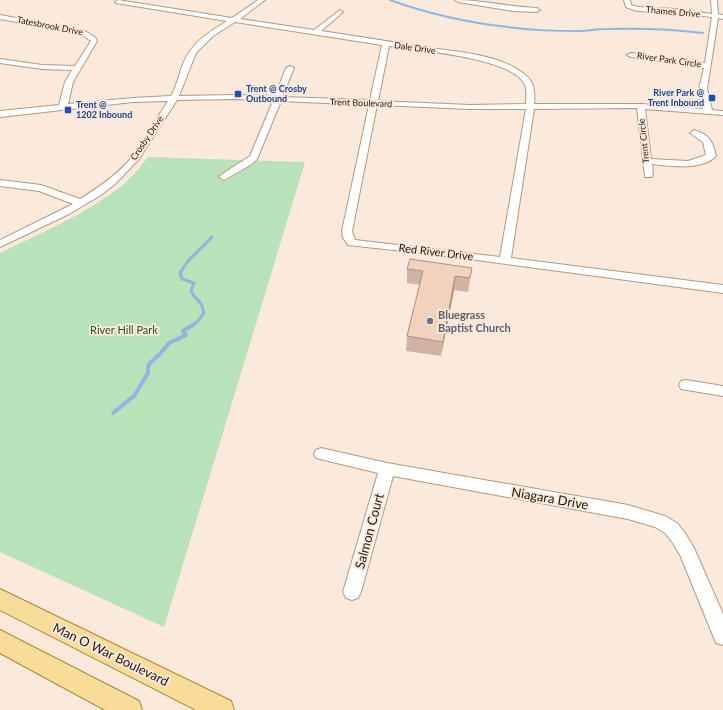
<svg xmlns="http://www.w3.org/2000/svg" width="723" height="710" viewBox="0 0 723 710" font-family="Lato,sans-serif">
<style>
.green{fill:#b8e2b7}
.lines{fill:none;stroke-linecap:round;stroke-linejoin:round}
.stream-far2{stroke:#8fb6e3;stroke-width:2}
.stream-far1{stroke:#8fb6e3;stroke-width:3}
.stream{stroke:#8fb6e3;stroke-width:4}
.minor-casing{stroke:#b39881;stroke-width:2}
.major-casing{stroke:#aa873a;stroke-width:2}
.minor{fill:#fff;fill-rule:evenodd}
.major{fill:#f8dc97;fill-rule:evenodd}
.wall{fill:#d0b4a3}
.shaded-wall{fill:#a99284}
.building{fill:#f2d1bd;stroke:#a99284}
.transit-dot{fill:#1a4fb4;stroke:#fbe9db;stroke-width:1.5}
.worship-dot{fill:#6b7280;stroke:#fbe9db;stroke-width:1.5}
.labels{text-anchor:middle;stroke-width:4;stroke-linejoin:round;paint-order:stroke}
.far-street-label{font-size:9px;fill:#21170e;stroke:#fbe9db}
.far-transit-label{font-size:9px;font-weight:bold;fill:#164399;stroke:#fbe9db;text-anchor:start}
.street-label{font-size:11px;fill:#21170e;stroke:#fbe9db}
.worship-label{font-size:11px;font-weight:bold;fill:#5b616d;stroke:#fbe9db;text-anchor:start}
.park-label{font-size:11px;fill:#1c5920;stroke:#fbe9db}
.near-street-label{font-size:13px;fill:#21170e;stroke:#fbe9db}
</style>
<rect width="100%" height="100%" fill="#fbe9db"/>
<path class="green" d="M148,157L305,162L164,627L0,552V253C40,233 101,208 132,176C138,170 143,163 148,157Z"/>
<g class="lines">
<path class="stream-far2" d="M390,0C451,22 514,31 578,31C587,31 597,29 606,29C638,28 671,29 703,33"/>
<path class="stream-far1" d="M191,326L198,321L204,313C201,298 196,302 191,291L194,283L182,279L180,273L188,261L212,237"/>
<path class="stream" d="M113,413L134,396L148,373V367L150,363L160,354L169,343L186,335L183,331L193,325"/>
<g class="minor-casing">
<path id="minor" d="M118,0L232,18L258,0H265L240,19L314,30L340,10L343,12L342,13L321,31C355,36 388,41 421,47C452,51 500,54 524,74C535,82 535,92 534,104H641L703,109L699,89L704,68L631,57L627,55L631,53L705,63L712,17L676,13L637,11L626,7L624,0H630L631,5L638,7L676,9L712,14L711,0H717L718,14L723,15V19L718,18L707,89L712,110L723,111V115L645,109L651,159L688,161L706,155L703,142L690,133L694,130C709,134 713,142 716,156C702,171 669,166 652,164L653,175L651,177H645L637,108L534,109L511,258L723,285V293L439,255L348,245L343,238L342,231L369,105L281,101L257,159L252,164L224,180L219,177L221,175L250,156L273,101L236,99L177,100L139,159L115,184L101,195L69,214L0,247V240L73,204L39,191L0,186V180L41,185L80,199C100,187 118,174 133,156C146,138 156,119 168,101L133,102L0,117V111L59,105L65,82L72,70L42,69L0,63V59L42,65L75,66L91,41L79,33L0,19V15L83,30L95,37L97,41L73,82L68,104L133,98L171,96C177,86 179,74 183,64C191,43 209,32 227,21L116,3L115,2ZM235,22L382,45L370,100L282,97L294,68L290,66L286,68L275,96L236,95L179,96L196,53L213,36ZM389,46C418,50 510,58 524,83C528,89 526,98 526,104L470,105L378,101ZM377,105L470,109H526L500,257L355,240L352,231Z
M455,0C482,0 509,7 537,8L540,10L537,12L513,11L458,2Z
M686,380L723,386V396L681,389L679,385L681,381Z
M321,448L387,463L628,505L665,516L677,523L685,533L694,548L723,614V645L716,643L681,557L673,543L665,533L655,527L628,519L393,476L361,592L358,598L352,600L346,598L343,592L378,473L316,458L314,454L316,450Z"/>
</g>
<g class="major-casing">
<path id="major" d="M0,589L231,701L234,710H196L0,610Z
M0,630L139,701L142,710H105L0,653Z"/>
</g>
<use href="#minor" class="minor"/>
<use href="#major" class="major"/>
</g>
<path class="wall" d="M472,268L468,292L454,290L441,356L406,351L407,336L420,285L407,283V269Z"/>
<path class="shaded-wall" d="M455,276L454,290L441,356L443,342Z"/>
<path class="building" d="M410,259L472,268L470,278L455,276L443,342L407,336L423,271L407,269Z"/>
<g class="transit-dot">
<rect x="234" y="90" width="8" height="8" rx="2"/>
<rect x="708" y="94" width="8" height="8" rx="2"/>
<rect x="64" y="106" width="8" height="8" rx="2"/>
</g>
<circle class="worship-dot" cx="430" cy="321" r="4"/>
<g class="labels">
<g class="far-street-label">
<text transform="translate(673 12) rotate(5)" y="3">Thames Drive</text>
<text transform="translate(50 26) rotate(11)" y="3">Tatesbrook Drive</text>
<text transform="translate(415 48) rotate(8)" y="3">Dale Drive</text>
<text transform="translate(669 60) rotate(8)" y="3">River Park Circle</text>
<text transform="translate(361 103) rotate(2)" y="3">Trent Boulevard</text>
<text transform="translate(147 138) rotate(-56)" y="3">Crosby Drive</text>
<text transform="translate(644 141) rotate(-96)" y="3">Trent Circle</text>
</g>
<g class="far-transit-label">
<text x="246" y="92">Trent @ Crosby<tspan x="246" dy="10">Outbound</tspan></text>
<text x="704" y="96" text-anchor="end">River Park @<tspan x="704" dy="10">Trent Inbound</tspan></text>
<text x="76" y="108">Trent @<tspan x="76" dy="10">1202 Inbound</tspan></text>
</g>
<g class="street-label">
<text transform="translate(436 252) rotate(7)" y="4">Red River Drive</text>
</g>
<g class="worship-label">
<text x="438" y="319">Bluegrass<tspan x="438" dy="13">Baptist Church</tspan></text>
</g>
<g class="park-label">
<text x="124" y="334">River Hill Park</text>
</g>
<g class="near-street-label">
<text transform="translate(550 498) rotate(10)" y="5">Niagara Drive</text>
<text transform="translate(369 531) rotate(-75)" y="5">Salmon Court</text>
<text transform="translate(111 654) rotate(26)" y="5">Man O War Boulevard</text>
</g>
</g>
</svg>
